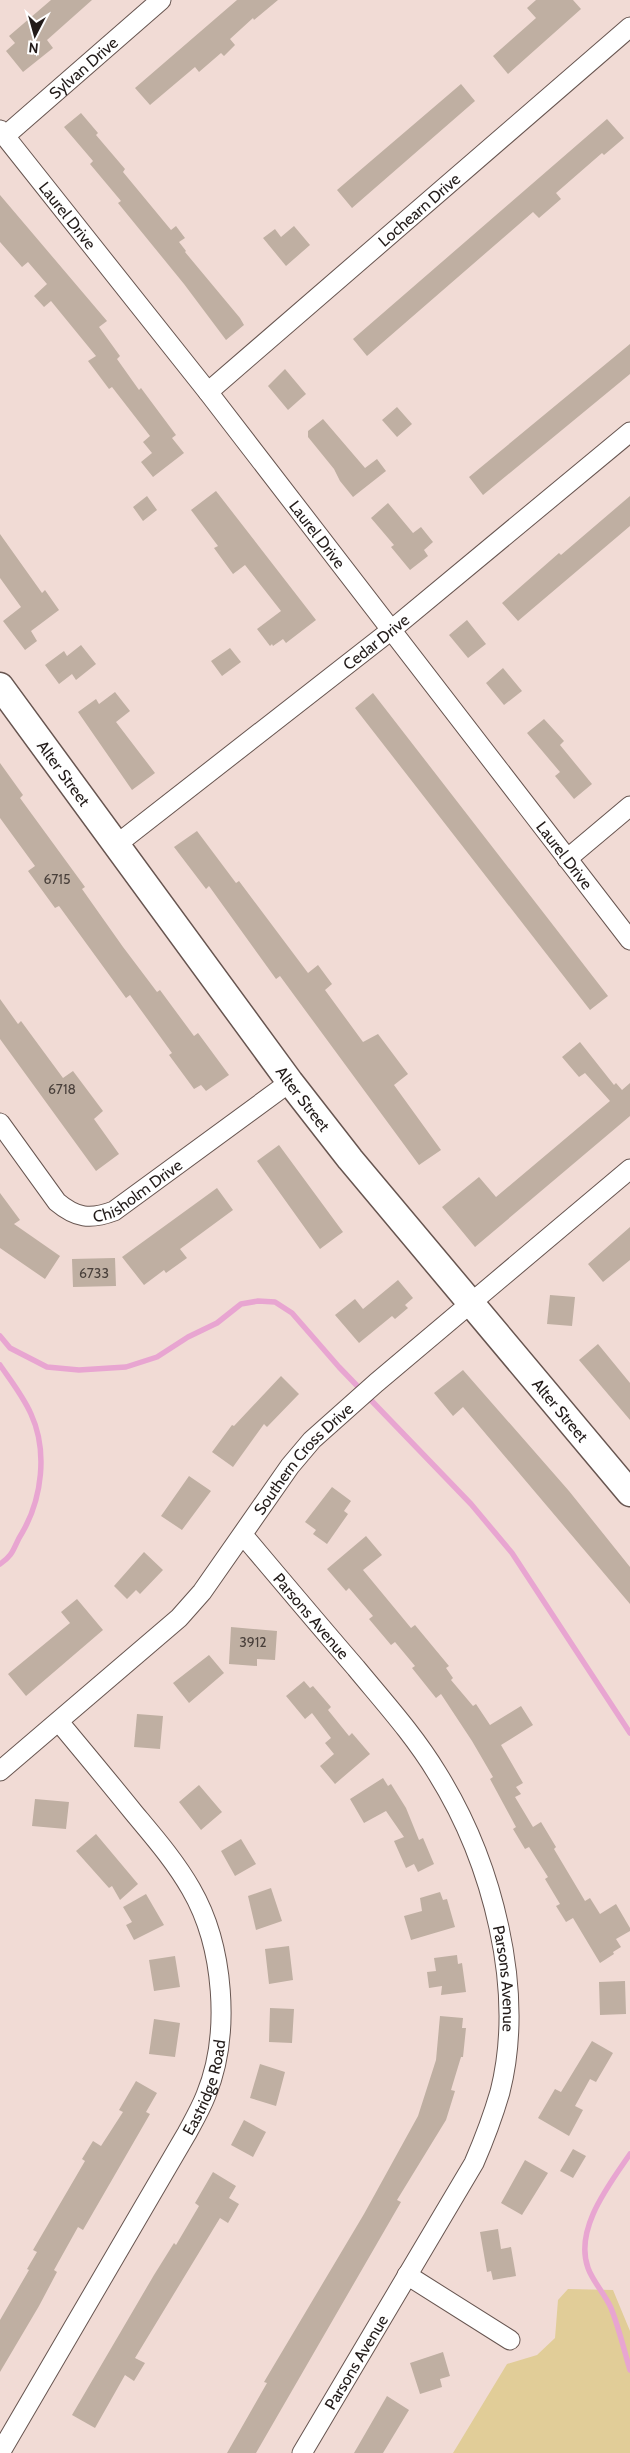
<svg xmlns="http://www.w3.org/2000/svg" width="630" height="2453" viewBox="0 0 630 2453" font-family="Cabin,sans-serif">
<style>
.green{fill:#e1cd98}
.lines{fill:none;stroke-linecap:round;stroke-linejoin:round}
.stream{stroke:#e8a5d1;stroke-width:5.5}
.building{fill:#bfafa2}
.street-casing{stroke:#675550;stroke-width:21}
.secondary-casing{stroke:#675550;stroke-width:29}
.street{stroke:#fff;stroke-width:19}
.secondary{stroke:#fff;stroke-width:26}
.labels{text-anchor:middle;stroke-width:4;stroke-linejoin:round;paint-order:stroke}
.number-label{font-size:14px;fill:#49403b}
.street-label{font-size:16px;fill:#221b19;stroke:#fff}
</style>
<rect width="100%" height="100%" fill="#f1dbd5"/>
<path class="green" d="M568,2289L613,2290L630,2331V2453H453L507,2364L537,2355L555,2338L558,2300Z"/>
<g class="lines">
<path class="stream" d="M0,1336L10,1348L47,1367L79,1370L126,1367L157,1357L188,1337L217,1323L241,1304L258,1301L275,1302L292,1313L339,1367L471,1504L512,1553L630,1733
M0,1365C11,1381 23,1396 31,1414C48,1451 42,1499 22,1533C13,1547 15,1554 0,1564
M630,2154C609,2185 574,2229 588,2268C593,2282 605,2294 611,2308C619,2328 624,2350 630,2370"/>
</g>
<path class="building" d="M51,0H92L47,40L53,48L23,72L6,51L15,43L9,36Z
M237,0H278L254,20L253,18L230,39L235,45L224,56L221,53L199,72L195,67L150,105L135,88Z
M536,0H573L581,9L508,74L493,56L536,18L527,8Z
M461,84L475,101L352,208L337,190Z
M81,113L98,133L96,135L125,169L123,172L171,230L176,226L185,238L179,242L186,251L185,252L240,318L244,325L226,340L184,284L118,203L121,201L90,164L93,161L64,127Z
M607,119L624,138L604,155L602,153L556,193L561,199L539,218L533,212L367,356L353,339Z
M0,195L107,321L99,327L120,356L117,359L139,390L141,388L176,435L172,438L184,453L153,477L141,462L152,453L143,442L150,436L112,387L109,389L88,361L96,356L51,301L44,307L34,296L47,284L28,262L22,267L0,242Z
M294,226L310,245L286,266L263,238L275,229L281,237Z
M630,344V374L483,495L469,477Z
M285,369L306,394L288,410L268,386Z
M397,407L412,424L397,437L382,420Z
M323,419L365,468L377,459L386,471L353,497L340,481L334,469L308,437V431Z
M216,491L316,620L286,643L283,639L273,646L272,644L270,646L257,629L281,611L245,565L233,574L214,548L218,546L191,510Z
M147,496L157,510L143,521L133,507Z
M630,496V526L518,621L502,603L559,553L561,555Z
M388,503L413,533L421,527L433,542L424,550L428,556L410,570L391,547L394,545L371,518Z
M0,534L42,593L45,590L59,610L31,631L37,641L25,650L3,621L21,607L0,578Z
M467,620L486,644L468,658L449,635Z
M81,645L96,664L76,680L72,674L59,684L45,665L64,651L67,656Z
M230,648L241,662L222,676L211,661Z
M503,668L522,691L504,705L486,683Z
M115,692L130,711L116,722L155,773L132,790L78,712L96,699L99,704Z
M373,693L608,996L590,1010L355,708Z
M544,719L564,741L560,745L592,784L574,799L555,776L560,772L527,733Z
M0,763L23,795L20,798L85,887L82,889L123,947L157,992L160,990L194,1036L198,1033L229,1075L206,1091L201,1085L194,1089L169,1055L172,1053L130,995L126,998L59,906L55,908L28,871L35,866L0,818Z
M197,831L236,883L239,881L308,973L318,965L332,984L325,990L363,1042L378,1034L408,1074L394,1085L441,1150L419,1165L280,976L276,979L209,886L206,889L174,847Z
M0,999L18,1024L21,1021L63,1078L73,1071L103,1111L94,1119L119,1154L96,1171L0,1039Z
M580,1042L614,1085L616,1083L622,1090L630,1083V1116L475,1247L442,1207L479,1177L496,1197L610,1101L585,1073L579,1077L562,1057Z
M279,1145L343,1232L320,1249L257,1161Z
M217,1188L233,1210L180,1249L187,1258L166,1273L164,1270L144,1285L122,1257Z
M0,1193L20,1220L14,1224L60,1256L45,1279L0,1248Z
M630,1227V1260L603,1282L588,1264Z
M115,1258L116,1286L73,1287L72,1259Z
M398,1280L413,1298L405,1305L408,1308L395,1319L392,1316L359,1343L335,1315L355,1299L363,1309Z
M550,1295L575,1297L572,1326L547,1324Z
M598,1344L630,1383V1420L579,1360Z
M463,1370L569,1491L630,1567V1604L463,1407L453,1416L434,1393Z
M281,1376L299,1394L267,1427L264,1424L233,1467L212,1452L232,1425L234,1426Z
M189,1476L211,1491L182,1530L161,1516Z
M332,1487L351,1501L344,1511L348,1514L327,1544L313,1534L316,1530L305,1522Z
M366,1536L382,1555L363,1570L411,1628L415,1625L449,1666L446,1668L453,1678L451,1680L473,1706L476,1704L490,1725L521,1706L533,1725L501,1745L523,1783L516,1787L521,1794L515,1797L533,1827L541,1822L556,1847L554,1849L585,1901L590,1898L600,1914L616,1904L630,1928V1931L616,1939L621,1947L613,1952L614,1954L600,1963L573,1918L566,1922L556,1906L560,1904L545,1879L548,1877L529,1847L525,1849L513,1829L516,1827L490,1779L493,1777L472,1741L441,1694L436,1698L412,1668L415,1666L395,1642L391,1645L369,1619L373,1616L349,1588L346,1591L327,1569Z
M144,1552L163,1570L140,1594L136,1590L127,1599L114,1586Z
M77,1599L103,1630L26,1696L8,1674L70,1623L61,1612Z
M231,1627L277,1631L275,1660L257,1659V1666L229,1664Z
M209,1655L224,1673L189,1703L173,1683Z
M304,1681L310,1688L313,1686L331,1707L328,1710L349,1736L352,1733L370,1754L335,1784L320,1766L334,1754L325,1743L331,1738L312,1713L305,1719L286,1696Z
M137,1714L163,1716L160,1749L134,1747Z
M383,1778L388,1786L391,1784L406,1808L419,1840L423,1838L434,1864L418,1872L414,1864L406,1868L394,1841L404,1837L386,1811L364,1823L350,1799Z
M199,1785L222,1812L201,1830L179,1802Z
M35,1799L69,1802L66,1829L32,1826Z
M96,1834L138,1884L120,1900L112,1886L109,1888L76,1851Z
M241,1839L256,1864L235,1876L221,1851Z
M271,1888L282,1921L256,1930L248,1896Z
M440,1892L443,1900L447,1899L455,1927L411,1940L404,1916L422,1911L420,1898Z
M146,1894L164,1925L134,1940L126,1925L132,1922L123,1907Z
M289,1946L293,1980L269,1984L265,1949Z
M457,1955L458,1964L462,1963L466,1992L441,1995L442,1986L429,1988L427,1972L436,1971L434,1958Z
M175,1956L180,1987L154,1991L149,1960Z
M625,1981L626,2014L600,2015L599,1982Z
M270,2008L294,2009L292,2043L269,2042Z
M440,2016L463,2018L462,2028H466L463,2057H461L451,2090L455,2091L446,2120L397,2200L401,2202L256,2453H227L267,2383L264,2382L364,2214L418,2116L436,2060Z
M154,2019L180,2023L175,2057L149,2054Z
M592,2041L613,2053L596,2082L590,2079L575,2106L583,2110L569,2136L538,2118L555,2089L561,2092Z
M260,2064L285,2072L276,2106L250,2098Z
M136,2081L157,2093L146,2112L150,2114L83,2230L78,2227L54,2270L57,2272L39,2306L0,2372V2320L29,2270L27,2269L37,2252L33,2250L85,2161L82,2159L93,2141L101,2146L123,2112L119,2110Z
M244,2120L266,2132L253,2157L231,2145Z
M573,2149L586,2156L573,2178L560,2171Z
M525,2160L548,2173L522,2215L501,2203Z
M213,2172L236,2186L229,2198L239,2204L228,2223L220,2218L135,2358L145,2363L134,2381L125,2375L95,2428L72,2415L154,2275L174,2243L176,2245L199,2206L195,2203Z
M498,2229L501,2249L511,2247L516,2276L493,2280L491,2271L487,2272L480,2232Z
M443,2352L450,2376L440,2379L442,2387L420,2394L410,2363Z
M387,2396L409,2410L383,2453H354Z"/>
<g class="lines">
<g class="street-casing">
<g id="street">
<path id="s1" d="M0,130L208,392L630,940"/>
<path id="s2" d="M5,136L161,0"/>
<path id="s3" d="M208,392L630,27"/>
<path id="s4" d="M116,845L390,631L630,432"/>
<path d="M567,859L630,806"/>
<path id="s5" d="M0,1123L57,1202C76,1218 90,1220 114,1211L290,1082"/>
<path id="s6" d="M243,1535C281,1580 318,1624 356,1668C384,1702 414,1735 437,1773C492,1861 526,1989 500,2092C493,2116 484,2140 474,2163L302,2453"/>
<path id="s7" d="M0,1771L179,1618L202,1592L290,1466L312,1440L376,1383L630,1169"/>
<path d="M407,2275L510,2340"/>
<path id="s8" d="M0,2453L187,2133C194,2120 201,2108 206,2095C231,2034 224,1946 191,1889C175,1861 154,1837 134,1813C109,1782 84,1752 59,1722"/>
</g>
</g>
<g class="secondary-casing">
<g id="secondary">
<path id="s9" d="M0,686L290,1082L350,1159L630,1493"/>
</g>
</g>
<use href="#street" class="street"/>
<use href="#secondary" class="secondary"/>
</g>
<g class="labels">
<g class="number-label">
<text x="57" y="884">6715</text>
<text x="62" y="1094">6718</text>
<text x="94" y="1278">6733</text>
<text x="253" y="1647">3912</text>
</g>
<g class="street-label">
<text dy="6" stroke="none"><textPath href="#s2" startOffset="104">Sylvan Drive</textPath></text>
<text dy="6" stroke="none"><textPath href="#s3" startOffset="279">Lochearn Drive</textPath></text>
<text dy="6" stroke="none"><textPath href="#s1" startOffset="109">Laurel Drive</textPath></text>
<text dy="6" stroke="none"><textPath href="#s1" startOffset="514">Laurel Drive</textPath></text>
<text dy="6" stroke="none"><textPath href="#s4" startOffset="330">Cedar Drive</textPath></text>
<text dy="6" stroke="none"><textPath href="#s9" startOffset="108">Alter Street</textPath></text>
<text dy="6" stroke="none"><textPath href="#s1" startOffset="919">Laurel Drive</textPath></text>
<text dy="6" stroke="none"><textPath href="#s9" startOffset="512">Alter Street</textPath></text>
<text dy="6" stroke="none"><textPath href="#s5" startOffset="189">Chisholm Drive</textPath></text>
<text dy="6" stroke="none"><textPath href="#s9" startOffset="916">Alter Street</textPath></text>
<text dy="6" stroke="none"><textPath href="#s7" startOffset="438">Southern Cross Drive</textPath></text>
<text dy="6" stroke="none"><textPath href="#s6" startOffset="106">Parsons Avenue</textPath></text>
<text dy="6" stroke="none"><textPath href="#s6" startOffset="526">Parsons Avenue</textPath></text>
<text dy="6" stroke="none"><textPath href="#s8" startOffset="420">Eastridge Road</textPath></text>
<text transform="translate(356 2362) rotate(-59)" y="6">Parsons Avenue</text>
</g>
</g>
<g transform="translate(35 35) rotate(186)" stroke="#ffffff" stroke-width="4" paint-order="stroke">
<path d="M0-4L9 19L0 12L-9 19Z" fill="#221b19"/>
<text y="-8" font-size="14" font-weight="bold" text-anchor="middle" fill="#221b19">N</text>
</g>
</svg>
